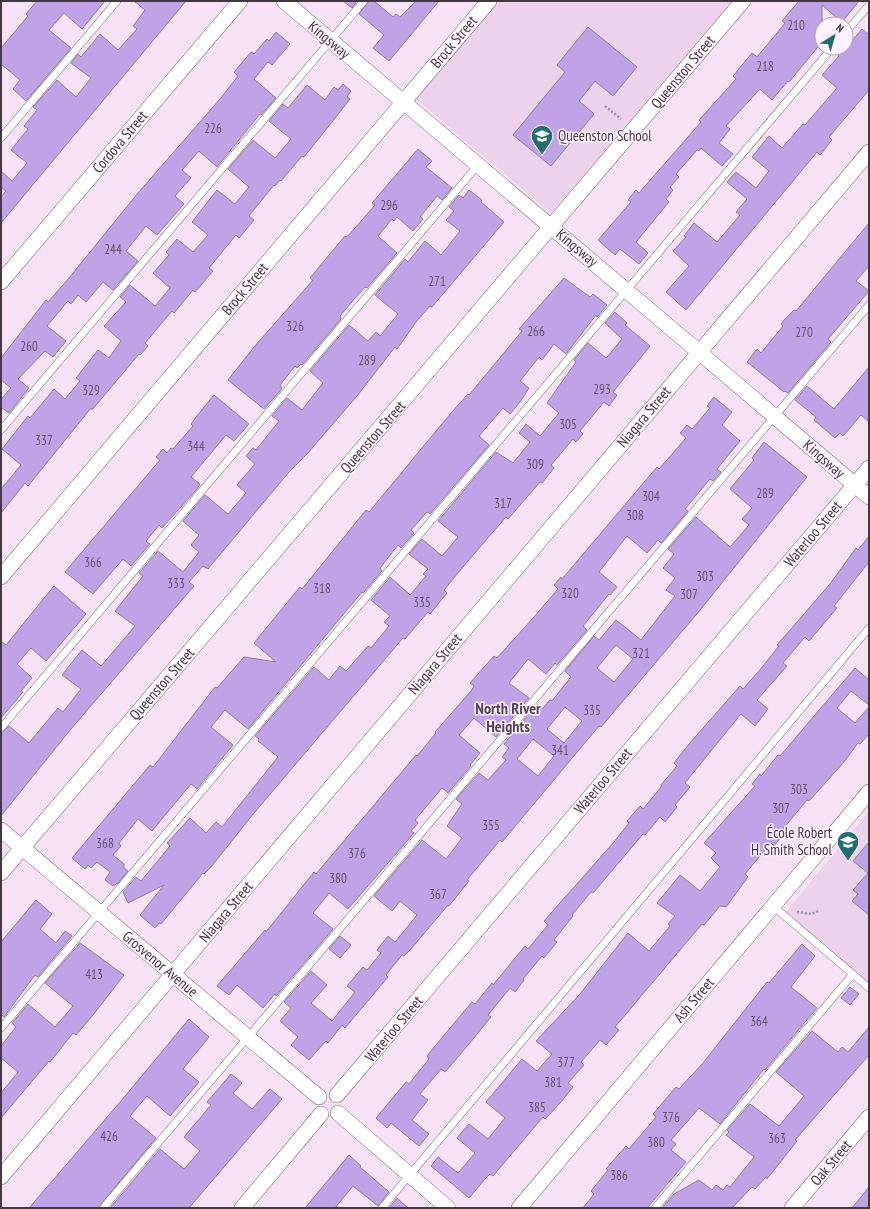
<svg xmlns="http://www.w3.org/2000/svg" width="870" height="1209" viewBox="0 0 870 1209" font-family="'PT Sans Narrow',sans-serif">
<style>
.built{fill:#edd2eb}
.building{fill:#bfa3e6;stroke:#887f95;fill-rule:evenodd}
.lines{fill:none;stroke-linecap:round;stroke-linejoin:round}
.service-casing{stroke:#786677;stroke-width:8}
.minor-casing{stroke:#786677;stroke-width:16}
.path{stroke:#9f8f9d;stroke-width:2.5;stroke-dasharray:2 2;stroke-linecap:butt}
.service{stroke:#fff;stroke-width:7}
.minor{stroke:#fff;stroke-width:15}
.labels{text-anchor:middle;stroke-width:3;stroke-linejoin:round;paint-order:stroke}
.number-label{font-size:13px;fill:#61546a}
.street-label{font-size:15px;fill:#423941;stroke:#fff2fe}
.poi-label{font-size:15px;fill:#423941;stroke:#fff2fe;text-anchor:start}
.neighbourhood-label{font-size:16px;font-weight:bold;fill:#544353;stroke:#fff2fe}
</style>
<rect width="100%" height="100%" fill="#f7e2f5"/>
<path class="built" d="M497,1H737L551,213L416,99Z
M869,811V984L785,913Z"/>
<path class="building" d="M37,1H105L82,29L64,13L49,30L71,48L26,101L13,89L20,80L1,64V48L28,16L26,14Z
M134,1H186L1,223V197L6,191L1,187V171L12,181L27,163L11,150L28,129L24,126L37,110L33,107L57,80L76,97L91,78L71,63L78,54L81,57L100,34L118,50L137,29L133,26L145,10Z
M343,1H357L352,8Z
M369,1H374L393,17L396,14L400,17L416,1H439L389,61L373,48L384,35L359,14Z
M799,1H859L842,22L822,5V42L789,82L788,81L772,100L760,89L726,126L730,129L719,143L733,154L722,166L701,148L699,151L697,150L676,174L679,177L670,187L673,190L666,199L669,202L636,242L648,253L639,264L620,249L615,255L598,240L631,202L628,200L636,190L639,193L701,122L699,120L736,79L733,76L752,53L757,57L782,27L785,23L782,21Z
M588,27L637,67L613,96L595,81L579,101L594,114L551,166L513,135L565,72L557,65Z
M862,29L869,35V90L829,137L832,140L820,155L817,152L686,310L666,292L689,266L673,251L686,237L684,236L694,223L717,242L740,215L736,212L747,199L727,182L736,172L756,188L769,171L752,157L769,136L782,148L803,124L805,125L837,88L822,75L839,56L837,54L842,48H846Z
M276,32L290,44L272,65L268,62L254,79L276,98L261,115L260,114L217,167L199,151L182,170L191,178L175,196L184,204L157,235L146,226L126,251L138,261L113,290L103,282L86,302L78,295L71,304L68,301L47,326L66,341L53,357L45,351L18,379L29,388L9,413L1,407V399L11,388L1,380V358L46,300L48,302L69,278L138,193L220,99L238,76L234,72L251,52L254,54L267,39L269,41Z
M343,84L351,91L347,97L350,99L332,122L304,157L302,156L281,181L280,180L275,186L274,185L249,216L254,220L239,238L236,235L209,268L213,271L195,292L193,290L174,313L172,311L145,343L148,346L140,355L139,354L92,410L91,408L33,480L28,486L25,483L1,513V489L21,465L2,449L28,416L30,418L54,389L65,399L80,381L76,378L98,350L109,358L121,341L104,326L126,302L120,297L130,285L155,306L170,288L153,273L169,255L166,252L177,239L193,252L208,235L192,222L217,190L235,204L249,187L228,169L253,140L275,158L291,139L269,121L283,104L288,108L307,85L325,100L334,87L338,90Z
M418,149L432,161L426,167L452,188L442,200L437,196L420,217L423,219L413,231L397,217L394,221L392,219L378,236L397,253L367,288L365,287L357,296L340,316L341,319L302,365L301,364L297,368L295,366L280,385L282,388L280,391L264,409L228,380L254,347L313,280L310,278L344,237L348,236L375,205L372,203Z
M469,190L482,200L481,202L504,222L432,307L430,306L416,322L397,349L395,347L357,396L307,454L289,472L208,569L203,566L189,582L194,586L71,729L1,816V733L9,726L29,743L58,708L63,712L81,689L62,675L82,650L101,666L135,626L115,611L143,576L139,573L158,551L183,572L199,552L191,545L199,535L183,521L205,495L228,514L246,493L237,485L255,464L246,456L253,448L256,450L279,421L272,416L287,398L302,410L323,383L310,371L349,325L368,341L376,332L380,336L398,314L375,295L405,259L408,262L425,241L441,255L460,231L446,220L454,211L449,207L459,195L463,198Z
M869,223V266L856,281L869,291L828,339L831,342L788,393L785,391L784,392L747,362L757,349L761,353L783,326L781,324L784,320L794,310L796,311Z
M564,278L590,297L593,294L607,305L597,317L596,315L566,354L554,344L542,360L539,357L520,381L529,388L520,402L510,414L503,408L479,436L489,445L430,514L427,512L426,513L411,530L414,533L401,548L398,545L380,568L382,571L363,593L362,592L248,729L225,710L211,727L233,745L197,789L191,784L152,831L138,819L119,843L121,846L113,855L124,864V868L128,871L118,883L113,886L105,880L110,872L97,862L91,868L88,865L85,869L72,858L150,765L153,767L215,687L217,688L244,657L276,662L254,643L300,587L302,589L366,510L369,512L451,413L468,394L469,395L522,331L519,329Z
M615,312L627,323L625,325L650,346L613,392L617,395L609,406L604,402L580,431L583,434L576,442L573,439L551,465L554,468L542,483L540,482L508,519L506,517L468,561L444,590L447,593L430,614L428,612L405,639L403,638L254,813L211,867L204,874L203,873L161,924L159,923L155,928L140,915L164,885L128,903L123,892L136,877L141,881L170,846L167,843L190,818L206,833L216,822L222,827L278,757L258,741L259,739L255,736L314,667L329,680L340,666L346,671L368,646L371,648L389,626L384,622L390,616L371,600L390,577L410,595L426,576L423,574L428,569L409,554L422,539L442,556L458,537L438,521L496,452L513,463L530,442L519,433L526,424L540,436L559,413L547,403L576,362L574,360L588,343L606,358L608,356L622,339L605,323Z
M869,367V422L861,415L843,436L840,433L835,438L814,420L816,417L795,400L807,386L834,409Z
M214,395L249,424L234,441L226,435L191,477L200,484L197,489L162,528L159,525L146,541L150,544L131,566L123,559L93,594L65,572L160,460L156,457L163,449L167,453L171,448L173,449L193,426L191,424L196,417Z
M714,397L732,412L722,425L740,441L717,469L721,472L713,481L710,479L685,509L688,511L661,543L658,540L647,553L627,536L599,572L617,587L610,595L609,594L583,626L587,630L557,665L555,663L546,674L528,659L509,683L529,698L496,737L474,718L459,735L480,753L470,765L471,766L448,793L442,788L415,820L418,823L411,831L414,833L348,909L329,893L313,913L333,929L276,996L275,994L263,1008L237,985L229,995L217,986L265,930L266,932L314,872L316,874L416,755L417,756L436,733L435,732L471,691L474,686L470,683L494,656L497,658L534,617L558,589L554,585L561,577L562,579L657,467L659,469L686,438L680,433L687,425L692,429L710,408L707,406Z
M764,442L807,477L701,609L601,727L599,726L502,842L500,840L467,880L469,881L449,906L448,905L411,949L404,956L402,955L386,975L388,977L345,1028L342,1025L328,1043L326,1041L309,1060L291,1045L298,1037L280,1021L291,1008L284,1002L311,971L327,985L311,1003L332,1021L355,992L347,986L363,967L367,970L381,953L377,950L388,936L395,942L417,915L400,901L392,911L374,896L422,840L446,859L462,838L447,826L462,804L456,799L479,773L488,780L506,760L502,757L509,748L504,744L537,704L542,709L550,700L552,701L571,677L565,671L594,636L599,640L616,620L641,640L675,596L666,590L675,578L663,568L674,554L668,549L696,517L730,547L749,525L742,519L752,508L730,489L754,460L752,458ZM616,645L633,659L614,682L597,668ZM565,707L582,721L564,743L547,729ZM533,739L554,756L538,776L517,759Z
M869,536V562L834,606L837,608L809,641L805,637L783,663L787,666L757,700L768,709L755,726L741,714L685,783L690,787L675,805L677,807L665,822L660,817L645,835L643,834L593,893L591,892L572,915L573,916L554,940L557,942L544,958L542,956L523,979L524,980L515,992L510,988L488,1015L491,1017L464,1050L445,1072L441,1069L420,1094L428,1100L412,1120L429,1134L419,1146L391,1123L387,1128L376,1118L406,1082L409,1084L429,1059L427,1056L445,1034L472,1002L475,1004L492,983L493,985L525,946L528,949L548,925L544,921L614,842L629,823L627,821L640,806L643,809L662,786L661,785L677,766L674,763L689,744L740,686L743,689L759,671L779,646L777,645L830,584L856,548L858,550Z
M54,586L86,614L46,661L31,648L17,664L32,678L21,691L23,692L1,718V641L6,645Z
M855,668L869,680V705L851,691L837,708L855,723L869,707V734L860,744L858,743L844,762L809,801L807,800L783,829L786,831L774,846L771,843L745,874L748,877L726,907L720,906L704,925L702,924L615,1027L619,1030L606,1045L600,1040L581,1062L584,1065L568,1083L573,1087L561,1102L545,1119L543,1117L493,1176L490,1174L485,1179L469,1198L431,1166L438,1157L458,1173L475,1153L457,1138L469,1124L488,1139L505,1118L486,1102L522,1059L537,1071L552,1054L536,1041L580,994L628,933L649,951L670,926L668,924L675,916L657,903L680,875L700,891L720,867L711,858L716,853L704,843L755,786L752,784L760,774L761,776L778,755L780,756Z
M869,842V915L852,901L858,894L853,890L868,873L853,861Z
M36,900L52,914L40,929L56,943L65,931L72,936L38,977L35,975L4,1017L1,1014V942Z
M340,936L351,945L340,958L329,949Z
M80,943L124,975L93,1015L76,1035L73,1033L50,1062L49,1061L1,1118V1093L18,1072L1,1058V1046L16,1027L12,1023L28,1004L55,1027L73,1006L45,983Z
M802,944L815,956L791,987L817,1008L765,1070L764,1069L720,1124L699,1108L694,1114L671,1140L676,1144L671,1150L686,1162L647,1208H583L594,1194L591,1191L608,1170L606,1169L626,1146L629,1149L656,1117L653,1114L676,1087L679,1089L703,1063L767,982L769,983Z
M850,987L859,994L850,1005L841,998Z
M189,1019L209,1037L183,1069L199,1082L170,1116L147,1096L130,1116L156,1138L98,1208H29L121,1101Z
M869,1027V1055L795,1140L797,1141L767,1179L766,1177L755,1189L752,1187L732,1208H662L674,1194L699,1180L712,1190L716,1185L723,1190L727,1185L730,1187L754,1157L726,1135L729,1132L727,1130L750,1104L779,1126L804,1096L776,1072L812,1031L838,1052L842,1047L848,1052Z
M231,1074L242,1083L233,1093L252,1109L270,1089L282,1099L189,1208H110L160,1149L184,1169L200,1151L184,1137L211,1105L207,1102Z
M349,1155L361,1166L360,1167L389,1192L378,1206L353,1186L335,1208H305Z
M869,1187V1208H852Z
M397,1198L408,1208H389Z"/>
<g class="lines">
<g class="service-casing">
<path id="service" d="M846,32L869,5
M1,138L117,1
M1,430L364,1
M1,728L478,165
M773,906L869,988
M1,1028L832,48
M103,1208L869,305
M382,1208L869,628
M655,1208L853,974"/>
</g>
<g class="minor-casing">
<path id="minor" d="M284,1L699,352L869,497
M1,282L240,1
M1,577L489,1
M1,830L319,1097
M1,873L743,1
M337,1095L869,468
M338,1113L448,1208
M1,1177L869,152
M242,1208L321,1114
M519,1208L869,792
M792,1208L869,1117"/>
</g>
<path class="path" d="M605,106L621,119
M797,912L812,914L818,911"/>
<use href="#service" class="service"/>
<use href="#minor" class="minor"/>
</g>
<defs>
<g id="school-pin" transform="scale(1.15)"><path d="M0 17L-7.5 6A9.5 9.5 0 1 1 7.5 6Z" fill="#226d73" stroke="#fff2fe"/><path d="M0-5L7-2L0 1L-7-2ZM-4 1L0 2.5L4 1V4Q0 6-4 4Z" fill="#fff"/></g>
</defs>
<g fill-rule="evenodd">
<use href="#school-pin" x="542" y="136"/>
<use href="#school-pin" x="848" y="842"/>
</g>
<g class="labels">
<g class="number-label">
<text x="796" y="30">210</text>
<text x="765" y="71">218</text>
<text x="213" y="133">226</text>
<text x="389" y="210">296</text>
<text x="113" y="254">244</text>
<text x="437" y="286">271</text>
<text x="295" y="331">326</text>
<text x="536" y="336">266</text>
<text x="804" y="337">270</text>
<text x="29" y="351">260</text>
<text x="367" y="365">289</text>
<text x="602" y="394">293</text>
<text x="91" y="395">329</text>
<text x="568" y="429">305</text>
<text x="44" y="445">337</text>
<text x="196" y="451">344</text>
<text x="535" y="469">309</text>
<text x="765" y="498">289</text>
<text x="651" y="501">304</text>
<text x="503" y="508">317</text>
<text x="635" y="520">308</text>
<text x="93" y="567">366</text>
<text x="705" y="581">303</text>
<text x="176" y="588">333</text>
<text x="322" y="593">318</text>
<text x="570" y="598">320</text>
<text x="689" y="599">307</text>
<text x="422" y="607">335</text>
<text x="641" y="658">321</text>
<text x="592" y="715">335</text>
<text x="560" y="755">341</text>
<text x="799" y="794">303</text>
<text x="781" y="813">307</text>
<text x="491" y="830">355</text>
<text x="105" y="848">368</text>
<text x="357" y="858">376</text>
<text x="338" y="883">380</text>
<text x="438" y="899">367</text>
<text x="94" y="979">413</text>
<text x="759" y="1026">364</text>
<text x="566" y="1067">377</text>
<text x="553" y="1087">381</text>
<text x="537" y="1112">385</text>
<text x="671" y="1122">376</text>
<text x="109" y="1141">426</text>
<text x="777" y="1143">363</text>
<text x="656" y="1147">380</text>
<text x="619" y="1180">386</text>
</g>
<g class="street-label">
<text transform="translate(329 40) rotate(40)" y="5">Kingsway</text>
<text transform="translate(454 42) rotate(-50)" y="5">Brock Street</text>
<text transform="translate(683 72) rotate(-50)" y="5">Queenston Street</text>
<text transform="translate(120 142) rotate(-50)" y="5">Cordova Street</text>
<text transform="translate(577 248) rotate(40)" y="5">Kingsway</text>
<text transform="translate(245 289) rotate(-50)" y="5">Brock Street</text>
<text transform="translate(644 417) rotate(-50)" y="5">Niagara Street</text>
<text transform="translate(373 437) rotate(-49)" y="5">Queenston Street</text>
<text transform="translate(824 459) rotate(41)" y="5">Kingsway</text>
<text transform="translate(813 534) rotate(-50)" y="5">Waterloo Street</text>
<text transform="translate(435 664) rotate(-50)" y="5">Niagara Street</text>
<text transform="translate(162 684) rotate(-49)" y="5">Queenston Street</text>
<text transform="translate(603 781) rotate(-50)" y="5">Waterloo Street</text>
<text transform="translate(226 912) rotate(-50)" y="5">Niagara Street</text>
<text transform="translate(160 964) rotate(40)" y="5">Grosvenor Avenue</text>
<text transform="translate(694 1000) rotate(-50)" y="5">Ash Street</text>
<text transform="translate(394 1029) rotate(-50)" y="5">Waterloo Street</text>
<text transform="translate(831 1163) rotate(-50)" y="5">Oak Street</text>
</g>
<g class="poi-label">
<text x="558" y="141">Queenston School</text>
<text x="832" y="838" text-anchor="end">École Robert<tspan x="832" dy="17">H. Smith School</tspan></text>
</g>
<g class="neighbourhood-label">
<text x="508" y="714">North River<tspan x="508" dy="18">Heights</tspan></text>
</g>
</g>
<rect width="870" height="1209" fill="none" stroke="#423941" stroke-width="4"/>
<g transform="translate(834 36) rotate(37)"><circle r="19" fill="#fff2fe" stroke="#b3a8b2"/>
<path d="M0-3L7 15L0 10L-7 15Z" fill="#226d73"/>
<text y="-6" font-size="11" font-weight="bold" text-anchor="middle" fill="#423941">N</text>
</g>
</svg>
